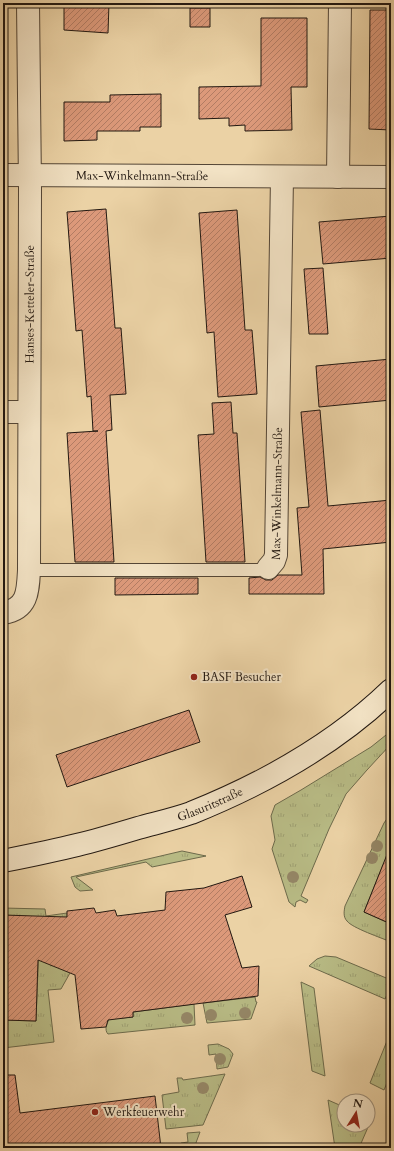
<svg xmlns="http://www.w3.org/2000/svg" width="394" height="1151" viewBox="0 0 394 1151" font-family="Cardo,serif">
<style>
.grass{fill:url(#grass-tufts);stroke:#6d6a4b}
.building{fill:url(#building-hatch);stroke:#221811}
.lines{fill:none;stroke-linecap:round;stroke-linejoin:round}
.lane-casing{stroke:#544636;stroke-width:14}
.street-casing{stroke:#544636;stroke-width:24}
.secondary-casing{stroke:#221811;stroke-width:24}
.lane{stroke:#f2e2c4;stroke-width:12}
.street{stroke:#f2e2c4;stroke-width:22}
.secondary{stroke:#f2e2c4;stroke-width:22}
.tree{fill:#958767}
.poi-dot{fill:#8f2418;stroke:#f2e2c4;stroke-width:1.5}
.labels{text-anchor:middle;stroke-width:4;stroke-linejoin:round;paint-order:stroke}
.street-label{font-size:12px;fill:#221811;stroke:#f2e2c4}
.poi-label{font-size:12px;fill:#221811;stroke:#f2e2c4;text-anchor:start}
</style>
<defs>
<pattern id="grass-tufts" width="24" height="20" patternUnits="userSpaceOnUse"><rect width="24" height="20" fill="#b8bb85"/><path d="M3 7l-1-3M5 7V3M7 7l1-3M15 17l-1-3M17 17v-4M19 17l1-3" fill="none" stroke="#9ea072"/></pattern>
<pattern id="building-hatch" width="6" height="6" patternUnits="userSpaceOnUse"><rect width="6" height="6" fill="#dc997a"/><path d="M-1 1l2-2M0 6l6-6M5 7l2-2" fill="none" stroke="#b27c63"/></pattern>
</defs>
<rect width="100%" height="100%" fill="#ebd2a5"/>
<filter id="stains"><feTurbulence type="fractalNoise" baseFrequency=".005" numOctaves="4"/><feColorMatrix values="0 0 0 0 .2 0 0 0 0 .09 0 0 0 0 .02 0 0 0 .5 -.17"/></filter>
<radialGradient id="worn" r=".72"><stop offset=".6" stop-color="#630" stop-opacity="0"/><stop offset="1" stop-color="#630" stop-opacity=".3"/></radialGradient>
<path class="grass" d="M391,731V744L367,770L346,794L329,829L301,896L308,900L306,903L300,900L296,902L295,907L289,902L272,849L275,840L271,816L275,805L301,790L371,747Z
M391,813V868L383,865L364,912L391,924V942C382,938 352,928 347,921C343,917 344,911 345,906L384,823Z
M182,851L206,856L152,867L146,862L76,877L93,890L80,891L75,887L71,877Z
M3,908L45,909L46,916L67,913L70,973L61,989L48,990L54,1042L3,1048V1020L36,1021L40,917L3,915Z
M325,956L336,957L391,980V986L385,999L309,966L317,959Z
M301,982L314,988L325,1076L312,1071Z
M255,997L256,1002H257L251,1019L207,1023L203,1003Z
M194,1004L195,1025L108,1034C104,1030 107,1024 109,1019L133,1017V1012Z
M391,1031V1073L384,1090L370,1083Z
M218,1044L229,1049L233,1054L228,1067L217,1069L216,1054L209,1055L208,1045Z
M225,1074L203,1125L166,1129L162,1095L179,1092L177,1078H182L183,1080Z
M328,1100L344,1107V1125H368V1116L372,1118L359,1148H335Z
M200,1132L194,1148H182L181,1143L188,1142L187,1133Z"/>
<path class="building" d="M64,3H109L108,33L64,30Z
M190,8H210V27H190Z
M370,10H391V130L369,129Z
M261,18H307V87H291L292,130L245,131V125L229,126V118L199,119V87L261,86Z
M161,94V127H140V131H97V140L64,141V102H110V95Z
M106,209L115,328H121L126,394L110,395L112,430L106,431L114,562H75L67,433L98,431H93L91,396L87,397L82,330L76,331L67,212Z
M237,210L245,330H252L257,394L218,397L214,332L207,333L199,213Z
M391,216V258L323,264L319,222Z
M323,268L328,334H309L304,269Z
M391,359V400L319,407L316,366Z
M231,402L233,433H237L245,562H206L198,435L214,434L212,403Z
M320,410L328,506L391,500V542L323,549L324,594H249V578L260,577L266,580H272L278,575H302L297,508L309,507L301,412Z
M115,578H198V594L115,595Z
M189,710L200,742L67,787L56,755Z
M390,847H391V924L364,912Z
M242,876L252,907L225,915L242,968L259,966L258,996L133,1012V1017L108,1020L106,1027L81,1029L75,975L38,960L36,1021L3,1020V915L67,917V911L94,908L96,913L115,910L117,916L165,910L166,892L204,888Z
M3,1075H15L20,1113L155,1096L161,1148H3Z"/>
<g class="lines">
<g class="lane-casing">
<path id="lane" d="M29,570H259L268,568"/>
</g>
<g class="street-casing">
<g id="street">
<path id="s1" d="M3,175L391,177"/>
<path d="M338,177L340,3"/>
<path d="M3,412H29"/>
<path id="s2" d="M268,568L274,561L276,555L282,177"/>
<path id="s3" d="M3,613C28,609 28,591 29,570L30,188L28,3"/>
</g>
</g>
<g class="secondary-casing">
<g id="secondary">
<path id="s4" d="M3,861C28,856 53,851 77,845C98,840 118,834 138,828C156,823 174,819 191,813C263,784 335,744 391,690"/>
</g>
</g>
<use href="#lane" class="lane"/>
<use href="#street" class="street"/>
<use href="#secondary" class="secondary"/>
</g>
<g class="tree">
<circle cx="377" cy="846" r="6"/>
<circle cx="372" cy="858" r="6"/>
<circle cx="293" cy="877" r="6"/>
<circle cx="245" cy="1013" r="6"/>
<circle cx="211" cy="1015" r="6"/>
<circle cx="187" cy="1018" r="6"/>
<circle cx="220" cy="1059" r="6"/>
<circle cx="203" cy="1088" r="6"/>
</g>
<g class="poi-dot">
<circle cx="194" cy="677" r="4"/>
<circle cx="95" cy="1112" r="4"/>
</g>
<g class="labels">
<g class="street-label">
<text dy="4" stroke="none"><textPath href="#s1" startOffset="139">Max-Winkelmann-Straße</textPath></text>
<text dy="4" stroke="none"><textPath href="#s3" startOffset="322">Hanses-Ketteler-Straße</textPath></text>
<text dy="4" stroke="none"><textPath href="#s2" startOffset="77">Max-Winkelmann-Straße</textPath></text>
<text dy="4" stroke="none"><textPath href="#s4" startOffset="215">Glasuritstraße</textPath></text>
</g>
<g class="poi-label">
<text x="202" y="681">BASF Besucher</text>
<text x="103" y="1116">Werkfeuerwehr</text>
</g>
</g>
<rect width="394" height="1151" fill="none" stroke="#ebd2a5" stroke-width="16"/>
<rect x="4" y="4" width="386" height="1143" fill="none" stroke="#221811" stroke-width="2"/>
<rect x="8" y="8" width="378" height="1135" fill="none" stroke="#221811"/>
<g transform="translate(356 1113) rotate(11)"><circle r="19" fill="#f2e2c4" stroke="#9f917c"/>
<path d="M0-3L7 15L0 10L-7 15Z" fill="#8f2418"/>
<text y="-6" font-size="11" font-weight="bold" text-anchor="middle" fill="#221811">N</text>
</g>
<rect width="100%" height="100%" filter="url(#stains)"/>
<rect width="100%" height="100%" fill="url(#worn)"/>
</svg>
